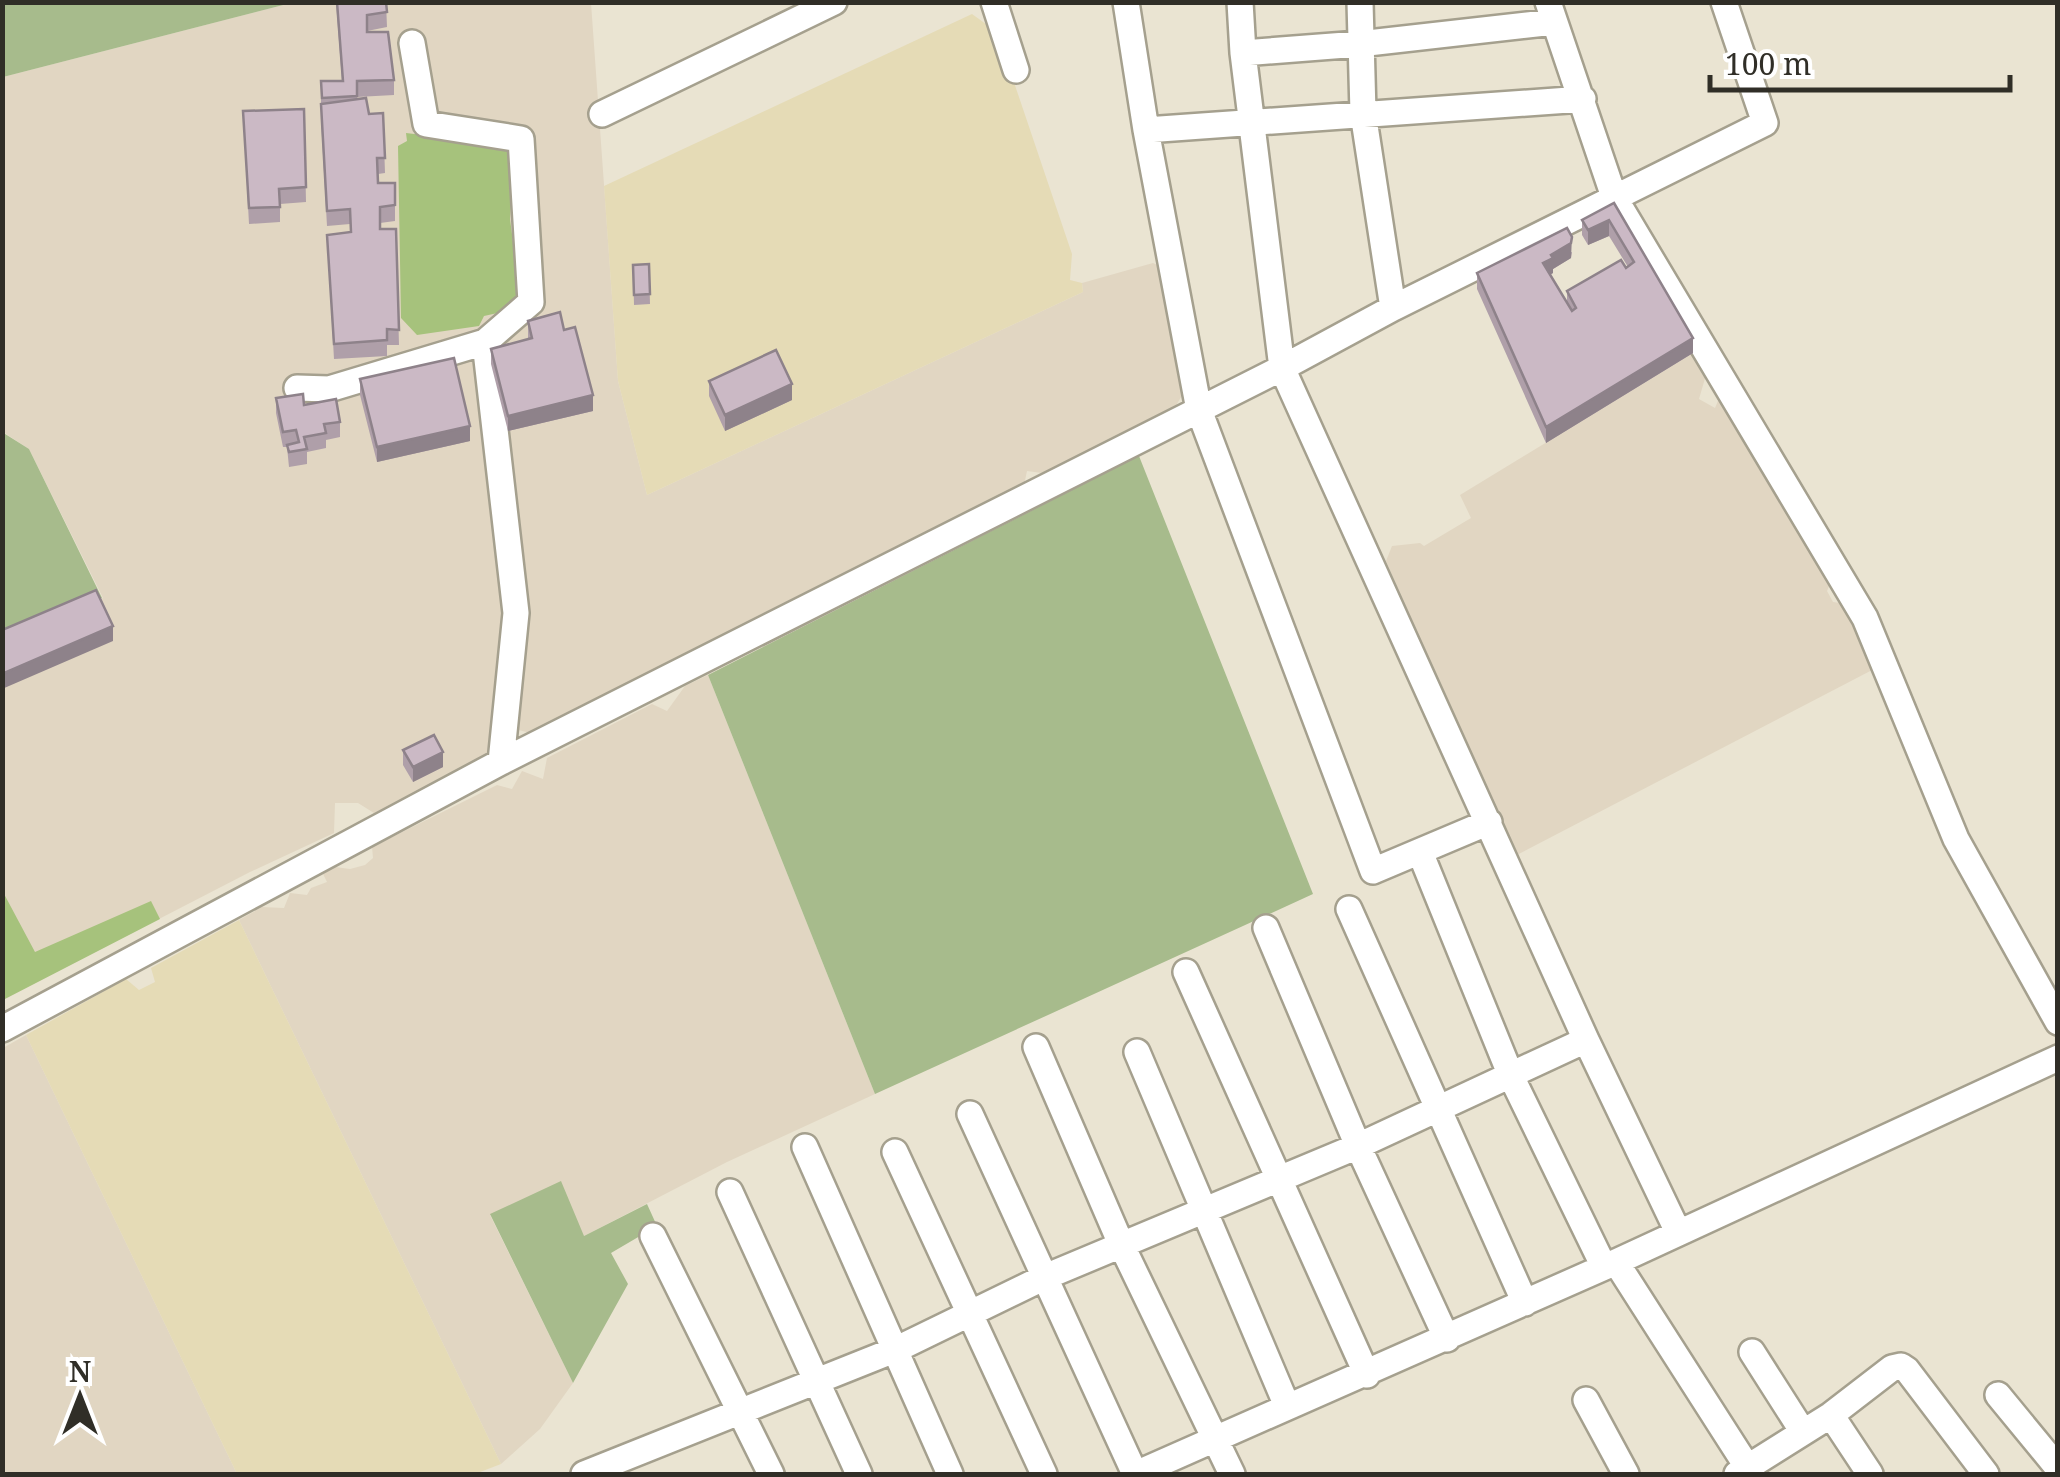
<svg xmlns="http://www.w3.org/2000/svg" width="2060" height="1477" viewBox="0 0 2060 1477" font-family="'Noto Serif',serif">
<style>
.industrial{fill:#e1d6c2}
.green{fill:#a7bb8c}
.forest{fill:#a6c27c}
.sand{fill:#e5dbb6}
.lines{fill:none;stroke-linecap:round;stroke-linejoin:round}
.minor-casing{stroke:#a5a08e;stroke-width:30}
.minor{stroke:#fff;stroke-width:25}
.wall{fill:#af9fa9}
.shaded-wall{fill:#8e828a}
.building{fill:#cbb9c5;stroke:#8e828a;stroke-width:2.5}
</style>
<rect width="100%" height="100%" fill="#eae4d2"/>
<path class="industrial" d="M291,3H591L618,381L647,495L1083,292L1082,283L1153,263L1164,268L1184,392L1174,409L1049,474L1027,471L1024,485L534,734L496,724L491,757L374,813L358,803H335L334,833L250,872L2,1000L3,642L103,598L29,449L3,432V77Z
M1693,353L1706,375L1699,399L1715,408L1720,396L1830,584L1827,591L1833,602L1840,603L1876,668L1513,857L1386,561L1392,546L1420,543L1424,546L1471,518L1460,495Z
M708,675L875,1094L727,1162L584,1236L490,1215L573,1383L540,1429L501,1464L239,920L262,907L284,908L290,893L307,895L311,888L327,882L323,874L335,867L350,869L365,865L373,858L372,847L497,785L512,789L522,771L543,779L547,758L652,704L667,711L685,686Z
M26,1035L237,1474H3V1048Z"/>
<path class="green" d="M3,2H291V3L3,77Z
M2,432L29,449L102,598L3,642Z
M1139,456L1313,894L875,1094L708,675Z
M561,1181L584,1236L647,1204L657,1226L611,1253L628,1284L573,1383L490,1214Z"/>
<path class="forest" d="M406,133L515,146L510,219L520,295L516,309L484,316L479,326L417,335L401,318L398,146L407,141Z
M3,892L35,952L151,901L160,919L3,1000Z"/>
<path class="sand" d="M972,14L997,32L1072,254L1070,280L1082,283L1083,292L647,495L618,381L604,186Z
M239,920L501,1464L475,1474H237L26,1035L126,979L139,990L155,982L151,968Z"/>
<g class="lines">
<g class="minor-casing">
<path id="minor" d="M994,2L1016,70
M1126,2L1146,130L1199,410L1373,871L1489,822
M1240,2L1243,53L1282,368L1586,1040L1678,1232
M1360,2L1363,113L1393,308
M1548,2L1614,197L1865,618L1956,839L2058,1022
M1243,53L1359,44L1554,22
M602,114L834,2
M1146,130L1583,99
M485,342L516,613L501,762
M297,388L329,389L485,342L531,302L521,139L426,124L412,43
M1420,852L1511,1076L1604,1267
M1349,909L1525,1303
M1266,928L1358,1146L1447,1339
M1186,972L1367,1375
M2,1029L501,762L1282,368L1393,308L1765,123L1724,2
M1036,1047L1121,1244L1232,1474
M1137,1052L1287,1406
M970,1114L1135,1474
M805,1147L950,1474
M895,1152L1044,1474
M730,1192L859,1474
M653,1236L771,1474
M1616,1262L1748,1468
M1752,1352L1803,1432
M1998,1395L2058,1468
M1586,1400L1626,1474
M1831,1415L1870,1474
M584,1474L897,1349L1045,1277L1358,1146L1586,1040
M1136,1474L1616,1262L2058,1058
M1737,1474L1831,1415L1892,1368L1901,1366L1907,1370L1986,1474"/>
</g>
<use href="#minor" class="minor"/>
</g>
<path class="wall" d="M336,2H386L387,27L367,31L394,80V95L357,97V99L369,114L383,113L385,173L378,174V183H395V221L380,223V229H396L399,345H387V356L334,359L327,235L350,232V224L327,226L321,120V81H342Z
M304,109L306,202L280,204V222L249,224L243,111Z
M1614,203L1693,353L1546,443L1477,289V273L1572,252L1571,258L1553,269V273L1550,275L1567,303V291L1628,267L1609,236L1588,245L1582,235V220Z
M649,264L650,304L634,305L633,265Z
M528,321L564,330L593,411L508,431L491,364V349L528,339Z
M360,379L470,441L377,462L360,395Z
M709,381L792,400L725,431L709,396Z
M276,398L340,422V437L326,440V448L307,452V464L289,467L287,447H283L276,413Z
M403,750L443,767L413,782L403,765Z"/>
<path class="shaded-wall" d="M1609,220V236L1588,245V230Z
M1572,237L1571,258L1553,269V273L1543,278V263Z
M1693,338V353L1546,443V427Z
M792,384V400L725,431V415Z
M593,395V411L508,431V416Z
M470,426V441L377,462V447Z
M113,626V641L2,689V674Z
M443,752V767L413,782V767Z"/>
<path class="building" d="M337,2H386L387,12L367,15V32H388L394,80L357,81V96L322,98L321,81H343Z
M366,98L369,114L383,113L385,158H377L378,183H395V205L380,207V229H396L399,330L387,329V340L334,344L327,235L351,232L350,209L327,211L321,104Z
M304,109L306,187L279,189L280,207L249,208L243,111Z
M1614,203L1693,338L1546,427L1477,273L1567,228L1572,237L1571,243L1551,255L1553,258L1543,263L1572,311L1576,308L1567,291L1621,260L1626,268L1634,262L1609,220L1588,230L1582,220Z
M649,264L650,294L634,295L633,265Z
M560,312L564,330L575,327L593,395L508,416L491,349L532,338L528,321Z
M776,350L792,384L725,415L709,381Z
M454,358L470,426L377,447L360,379Z
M303,394L304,405L336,399L340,422L324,424L326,433L304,437L307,449L289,452L287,445L299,442L296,430L283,432L276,398Z
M96,590L113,626L2,674V630Z
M434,735L443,752L413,767L403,750Z"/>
<rect width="2060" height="1477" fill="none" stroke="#302e27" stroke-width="10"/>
<g transform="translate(80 1397)" stroke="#ffffff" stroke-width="8" paint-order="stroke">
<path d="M0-8L18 38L0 25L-18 38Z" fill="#302e27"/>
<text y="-15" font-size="28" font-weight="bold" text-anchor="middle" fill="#302e27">N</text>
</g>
<path d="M1710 75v15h300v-15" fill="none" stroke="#302e27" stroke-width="5"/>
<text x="1725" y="75" font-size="30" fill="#302e27" stroke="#ffffff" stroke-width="8" paint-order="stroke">100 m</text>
</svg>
